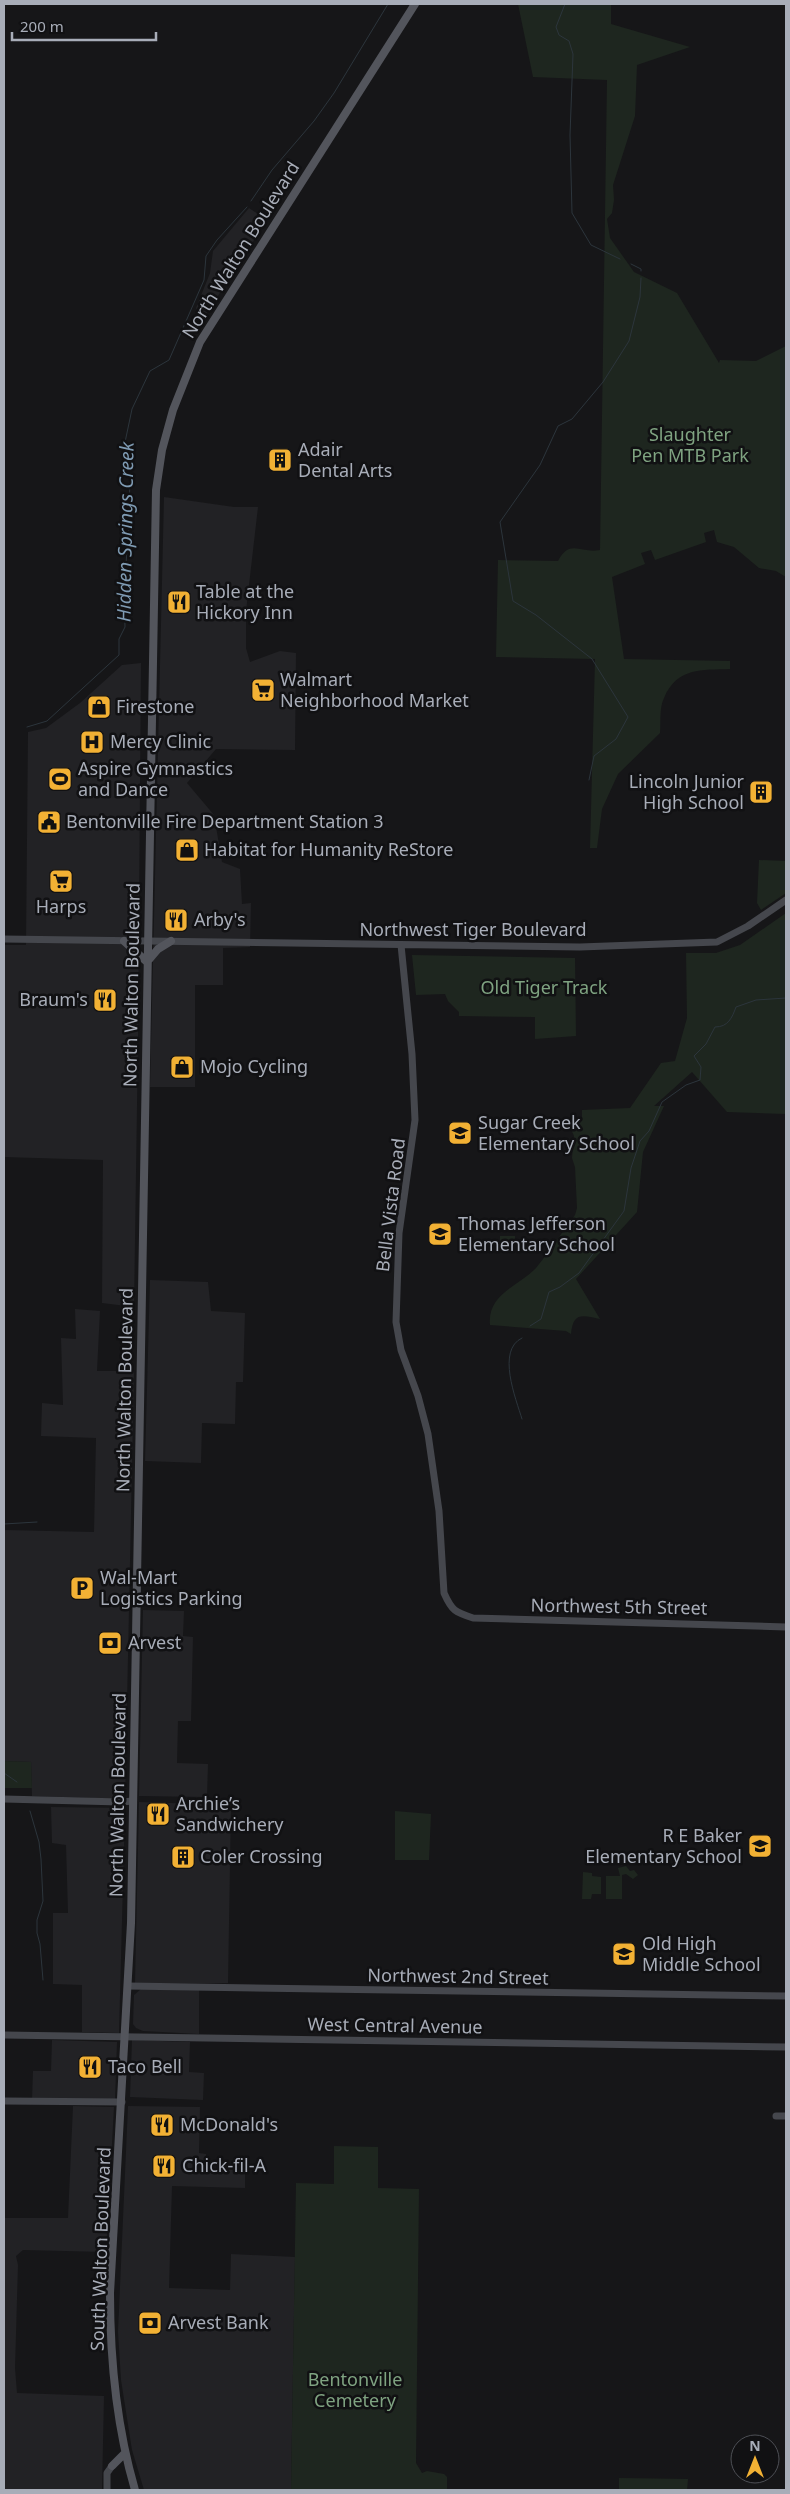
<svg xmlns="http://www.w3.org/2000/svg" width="790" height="2494" viewBox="0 0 790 2494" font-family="'Noto Sans',sans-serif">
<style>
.built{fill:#222225}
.green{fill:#1e261f}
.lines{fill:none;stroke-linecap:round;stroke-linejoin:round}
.stream{stroke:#2c353c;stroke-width:1}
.secondary{stroke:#45474d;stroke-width:7}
.primary{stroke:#53555c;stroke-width:8}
.labels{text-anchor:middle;stroke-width:5;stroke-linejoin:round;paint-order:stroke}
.street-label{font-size:18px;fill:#a8adb8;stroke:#111113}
.park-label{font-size:18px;fill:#7fa381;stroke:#111113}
.poi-label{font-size:18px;fill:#a8adb8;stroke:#111113;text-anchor:start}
.water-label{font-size:19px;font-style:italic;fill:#7f9bb3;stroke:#111113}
</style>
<rect width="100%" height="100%" fill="#161618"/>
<path class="built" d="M249,208L267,220L203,319L196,308L210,273L213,251Z
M164,497L234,507H258L246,611V648L250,662L280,651L296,653L295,750L216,749L187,783L214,815L222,862L240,869L242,904L251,903L250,947L223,948V985H195V1087H150Z
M141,663L138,1039L134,1307L102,1303L103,1160L4,1157V945H26L28,732L46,728L80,703L122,665Z
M150,1280L208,1282L211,1311L245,1313L243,1382H236L235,1424L202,1423L201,1463L145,1461Z
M75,1309L100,1311L97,1371H134L125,1799L32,1796L31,1762L4,1761V1530L94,1532L96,1438L41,1436L42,1403L63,1405L61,1338L76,1339Z
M143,1610L184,1611L183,1636L193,1637L191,1721H178L177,1763L208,1764L207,1797L139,1796Z
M139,1802L231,1805L228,1983H135Z
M51,1807L125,1808L119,2033L82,2032V1985L53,1984V1913H68L66,1845L52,1843Z
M141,1989L199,1990V2034L143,2031L136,2028L133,2024L134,1995Z
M52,2040L117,2042L115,2101L32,2100L33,2071H51Z
M132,2040L190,2042L189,2072L204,2073L203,2100L130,2097Z
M73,2106L114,2107L106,2252L23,2250L16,2256L18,2265L15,2368L17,2393L104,2396L102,2490H4V2218H68Z
M128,2106L200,2107L199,2153L206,2154V2168L245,2169V2188L172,2186L169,2288L230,2290L231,2254L295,2257L291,2490H144L132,2450L121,2380L118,2332Z"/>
<path class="green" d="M518,4H611V24L690,47L637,65L635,116L613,185L614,200L612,213L607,219L610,238L634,272L677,293L719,363L720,360L756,361L786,346V577L776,571L759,568L734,547L717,542L714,530L704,533L706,542L655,560L651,550L641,553L645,564L612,577L624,659L730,661V669C702,670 677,667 664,698C659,708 661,723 660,733L618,774L602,809L597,848H590L595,659L496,657L498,560L558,561C570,538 581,554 600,550L607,80L533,77Z
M759,860L786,861V893L761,910L757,903Z
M786,913V1114L727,1112L692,1072L654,1106H664L643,1152L637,1212L576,1279L600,1319C582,1315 573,1312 571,1334L566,1331L490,1325C487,1294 519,1286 536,1268C550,1251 562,1232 575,1215L577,1208L575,1167L572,1158L574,1136L571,1129L573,1121H582V1110L630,1108L661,1063L675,1061L687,1018L686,953H716L740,945Z
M412,955L575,958L576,1036L535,1039V1017L459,1016V1012L448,1001L445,994L416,995Z
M500,1236H515V1240H523L522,1250H500Z
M4,1761L31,1762L32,1788H4Z
M395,1811L431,1814L429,1860H395Z
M626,1866L630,1871L634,1870L638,1875L633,1879L626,1874L622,1875V1899H606V1876H620L618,1868Z
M583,1872L592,1873V1876L601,1877V1894H592L591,1899H582Z
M334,2146L378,2147V2188L419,2189L416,2463L422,2473L427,2471L444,2474L447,2477V2490H291L296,2183L334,2184Z
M619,2478L688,2479L687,2490H619Z"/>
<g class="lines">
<path class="stream" d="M565,4L556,27L559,35L569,41L573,54L570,135L572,213L591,245L620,259
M251,201L272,170L314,121L334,93L388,4
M631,264L641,269V271
M27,727L47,721L119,655V639L125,627L124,589L129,525L130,470L124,447L132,409L150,371L169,360L204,280L206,256L217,240L247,207
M589,780L594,756L616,739L628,717L592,659L536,615L513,601L500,522L540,465L558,426L572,419L603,382L629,341L640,297L641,278
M530,1326L541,1319L549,1292L560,1287L579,1273L624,1211L631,1168L640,1141L649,1131L662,1102L686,1085L700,1080L701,1067L694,1056L706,1044L715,1027C728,1027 732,1018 736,1007L756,1000L786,998
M522,1338C496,1350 516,1399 522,1419
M4,1524L37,1522
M4,1773L17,1782
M30,1811L39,1842L41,1859L43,1901L37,1920V1933L40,1944L43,1980"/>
<path class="secondary" d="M4,939L580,947L717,942L748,926L786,900
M401,945L412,1054L415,1120L399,1233L396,1322L401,1350L418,1396L428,1434L439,1511L444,1593C452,1611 455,1612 473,1618L786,1627
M4,1799L121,1802L133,1801
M128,1986L786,1996
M4,2035L786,2047
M4,2101L122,2102
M776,2116H786
M107,2490V2473L112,2466"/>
<path class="primary" d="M124,941L147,962L158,949L171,941
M112,2466L125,2453
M135,2490C116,2425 110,2361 110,2293L131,1923L156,490L162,450L173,410L200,342L415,4"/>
</g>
<defs>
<g id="building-square" transform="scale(1.25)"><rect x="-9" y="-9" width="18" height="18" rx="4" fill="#f2b134" stroke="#111113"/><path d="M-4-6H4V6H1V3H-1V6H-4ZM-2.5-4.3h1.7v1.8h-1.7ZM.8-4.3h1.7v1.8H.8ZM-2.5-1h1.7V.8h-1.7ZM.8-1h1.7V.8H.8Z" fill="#111"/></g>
<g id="restaurant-square" transform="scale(1.25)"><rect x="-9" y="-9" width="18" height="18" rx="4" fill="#f2b134" stroke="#111113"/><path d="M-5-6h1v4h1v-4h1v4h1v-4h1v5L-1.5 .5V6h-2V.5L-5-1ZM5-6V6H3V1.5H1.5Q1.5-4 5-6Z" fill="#111"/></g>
<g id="supermarket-square" transform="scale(1.25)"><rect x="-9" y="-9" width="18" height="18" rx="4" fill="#f2b134" stroke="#111113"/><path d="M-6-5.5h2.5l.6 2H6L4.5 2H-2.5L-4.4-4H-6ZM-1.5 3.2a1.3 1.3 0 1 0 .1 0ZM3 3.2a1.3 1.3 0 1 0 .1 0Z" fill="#111"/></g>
<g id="shop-square" transform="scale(1.25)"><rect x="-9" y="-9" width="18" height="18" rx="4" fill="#f2b134" stroke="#111113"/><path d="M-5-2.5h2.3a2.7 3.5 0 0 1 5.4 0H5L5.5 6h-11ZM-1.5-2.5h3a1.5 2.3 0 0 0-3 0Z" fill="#111"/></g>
<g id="hospital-square" transform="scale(1.25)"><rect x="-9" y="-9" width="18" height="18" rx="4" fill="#f2b134" stroke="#111113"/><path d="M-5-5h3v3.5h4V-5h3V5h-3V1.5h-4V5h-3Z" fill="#111"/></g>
<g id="stadium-square" transform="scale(1.25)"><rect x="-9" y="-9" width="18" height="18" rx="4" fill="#f2b134" stroke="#111113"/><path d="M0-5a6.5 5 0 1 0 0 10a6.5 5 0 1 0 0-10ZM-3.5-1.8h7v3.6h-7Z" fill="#111"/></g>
<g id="civic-square" transform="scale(1.25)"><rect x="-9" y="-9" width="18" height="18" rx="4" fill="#f2b134" stroke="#111113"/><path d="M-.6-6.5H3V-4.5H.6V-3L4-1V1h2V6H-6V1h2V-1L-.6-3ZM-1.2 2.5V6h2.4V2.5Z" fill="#111"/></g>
<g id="school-square" transform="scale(1.25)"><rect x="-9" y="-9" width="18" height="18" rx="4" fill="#f2b134" stroke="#111113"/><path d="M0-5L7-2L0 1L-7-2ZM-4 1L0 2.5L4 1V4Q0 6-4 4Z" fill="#111"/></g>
<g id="parking-square" transform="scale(1.25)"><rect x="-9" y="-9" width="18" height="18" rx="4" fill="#f2b134" stroke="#111113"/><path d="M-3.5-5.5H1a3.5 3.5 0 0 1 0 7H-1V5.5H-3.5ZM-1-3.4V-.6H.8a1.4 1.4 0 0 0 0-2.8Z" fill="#111"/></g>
<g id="bank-square" transform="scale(1.25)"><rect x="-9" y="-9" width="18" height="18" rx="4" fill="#f2b134" stroke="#111113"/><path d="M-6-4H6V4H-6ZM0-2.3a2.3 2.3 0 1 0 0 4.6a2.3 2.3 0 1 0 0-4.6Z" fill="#111"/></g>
</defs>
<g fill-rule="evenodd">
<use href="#building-square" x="280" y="460"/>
<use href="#restaurant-square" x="179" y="602"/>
<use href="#supermarket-square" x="263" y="690"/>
<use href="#shop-square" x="99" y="707"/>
<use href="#hospital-square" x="92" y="742"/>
<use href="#stadium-square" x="60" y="779"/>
<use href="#building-square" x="761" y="792"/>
<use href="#civic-square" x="49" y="822"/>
<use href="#shop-square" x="187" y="850"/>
<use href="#supermarket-square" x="61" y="881"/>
<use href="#restaurant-square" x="176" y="920"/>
<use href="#restaurant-square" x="105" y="1000"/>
<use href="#shop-square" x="182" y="1067"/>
<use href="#school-square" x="460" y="1133"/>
<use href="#school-square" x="440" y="1234"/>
<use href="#parking-square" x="82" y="1588"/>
<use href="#bank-square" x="110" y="1643"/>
<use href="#restaurant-square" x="158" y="1814"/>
<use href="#school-square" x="760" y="1846"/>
<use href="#building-square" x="183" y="1857"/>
<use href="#school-square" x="624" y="1954"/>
<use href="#restaurant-square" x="90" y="2067"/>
<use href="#restaurant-square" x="162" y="2125"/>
<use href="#restaurant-square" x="164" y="2166"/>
<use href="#bank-square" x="150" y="2323"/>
</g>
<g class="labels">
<g class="street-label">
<text transform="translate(241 250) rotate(-58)" y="6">North Walton Boulevard</text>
<text x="473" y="936">Northwest Tiger Boulevard</text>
<text transform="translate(132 985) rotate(-89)" y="6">North Walton Boulevard</text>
<text transform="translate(391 1205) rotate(-83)" y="6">Bella Vista Road</text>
<text transform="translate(125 1390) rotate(-89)" y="6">North Walton Boulevard</text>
<text transform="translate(619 1607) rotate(1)" y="6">Northwest 5th Street</text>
<text transform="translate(118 1795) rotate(-89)" y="6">North Walton Boulevard</text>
<text transform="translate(458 1977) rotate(1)" y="6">Northwest 2nd Street</text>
<text transform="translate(395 2026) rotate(1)" y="6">West Central Avenue</text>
<text transform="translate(101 2249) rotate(-88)" y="6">South Walton Boulevard</text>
</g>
<g class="park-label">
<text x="690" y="441">Slaughter<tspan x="690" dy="21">Pen MTB Park</tspan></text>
<text x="544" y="994">Old Tiger Track</text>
<text x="355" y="2386">Bentonville<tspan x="355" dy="21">Cemetery</tspan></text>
</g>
<g class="poi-label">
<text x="298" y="456">Adair<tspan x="298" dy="21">Dental Arts</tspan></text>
<text x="196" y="598">Table at the<tspan x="196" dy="21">Hickory Inn</tspan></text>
<text x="280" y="686">Walmart<tspan x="280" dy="21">Neighborhood Market</tspan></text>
<text x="116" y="713">Firestone</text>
<text x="110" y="748">Mercy Clinic</text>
<text x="78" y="775">Aspire Gymnastics<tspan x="78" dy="21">and Dance</tspan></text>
<text x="744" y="788" text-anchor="end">Lincoln Junior<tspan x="744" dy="21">High School</tspan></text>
<text x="66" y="828">Bentonville Fire Department Station 3</text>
<text x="204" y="856">Habitat for Humanity ReStore</text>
<text x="61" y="913" text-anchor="middle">Harps</text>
<text x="194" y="926">Arby's</text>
<text x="88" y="1006" text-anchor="end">Braum's</text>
<text x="200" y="1073">Mojo Cycling</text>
<text x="478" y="1129">Sugar Creek<tspan x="478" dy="21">Elementary School</tspan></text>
<text x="458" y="1230">Thomas Jefferson<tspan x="458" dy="21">Elementary School</tspan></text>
<text x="100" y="1584">Wal-Mart<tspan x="100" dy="21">Logistics Parking</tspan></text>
<text x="128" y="1649">Arvest</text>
<text x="176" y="1810">Archie’s<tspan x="176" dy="21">Sandwichery</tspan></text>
<text x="742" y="1842" text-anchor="end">R E Baker<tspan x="742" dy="21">Elementary School</tspan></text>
<text x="200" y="1863">Coler Crossing</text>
<text x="642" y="1950">Old High<tspan x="642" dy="21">Middle School</tspan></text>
<text x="108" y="2073">Taco Bell</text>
<text x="180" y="2131">McDonald's</text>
<text x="182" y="2172">Chick-fil-A</text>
<text x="168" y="2329">Arvest Bank</text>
</g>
<g class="water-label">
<text transform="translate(125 532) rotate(-89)" y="7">Hidden Springs Creek</text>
</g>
</g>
<rect width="790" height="2494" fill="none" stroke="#a8adb8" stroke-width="10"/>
<g transform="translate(755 2459)"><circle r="24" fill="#111113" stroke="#4d4f55"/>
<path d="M0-4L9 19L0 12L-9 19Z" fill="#f2b134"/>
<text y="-8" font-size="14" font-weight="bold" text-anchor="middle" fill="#a8adb8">N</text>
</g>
<path d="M12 32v8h144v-8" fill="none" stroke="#a8adb8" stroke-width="2.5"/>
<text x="20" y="32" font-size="15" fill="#a8adb8" stroke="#111113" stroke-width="4" paint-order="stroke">200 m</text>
</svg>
